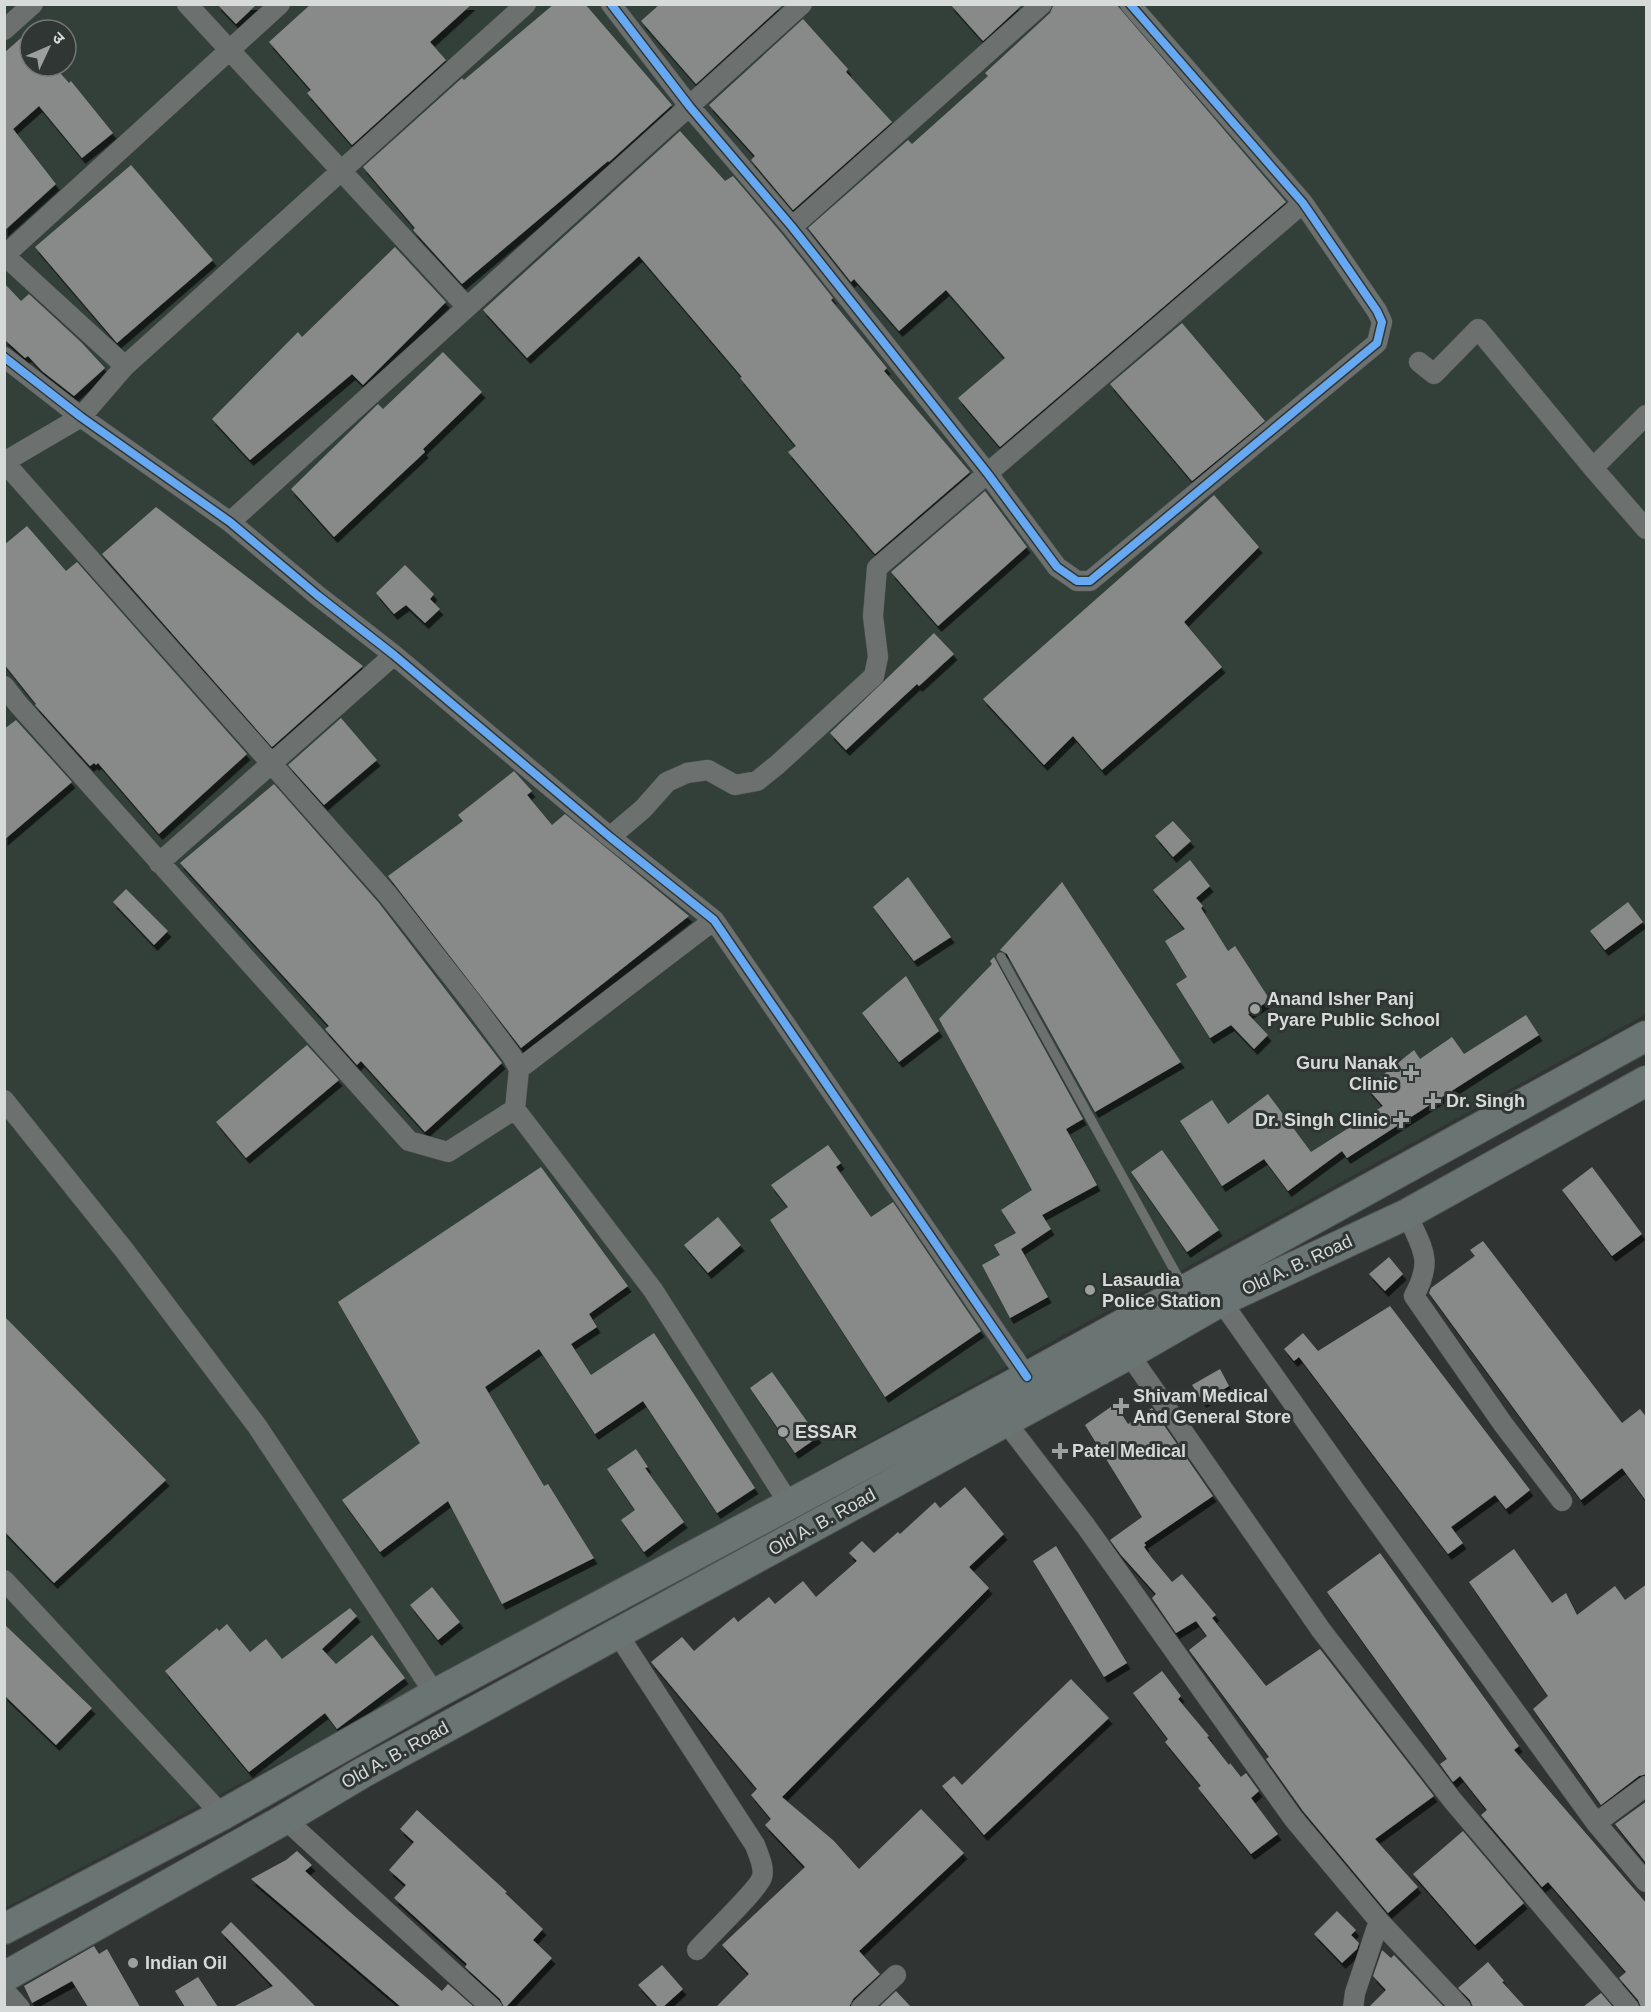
<svg xmlns="http://www.w3.org/2000/svg" width="1651" height="2012" viewBox="0 0 1651 2012" font-family="Arial,'Noto Sans Devanagari',sans-serif">
<style>
.built{fill:#333f39;fill-rule:evenodd}
.building{fill:#878a88;filter:url(#shadow)}
.lines{fill:none;stroke-linecap:round;stroke-linejoin:round}
.service-casing{stroke:#4e5251;stroke-width:10}
.minor-casing{stroke:#4e5251;stroke-width:21}
.primary-casing{stroke:#4e5251;stroke-width:32}
.service{stroke:#6c706f;stroke-width:9}
.minor{stroke:#6c706f;stroke-width:20}
.primary{stroke:#697473;stroke-width:30}
.cycleway-casing{stroke:#2f3633;stroke-width:11}
.cycleway{stroke:#66a8f1;stroke-width:8}
.poi-dot{fill:#9ca09e;stroke:#2f3633;stroke-width:2}
.labels{text-anchor:middle;stroke-width:6;stroke-linejoin:round;paint-order:stroke}
.poi-label{font-size:18px;font-weight:bold;fill:#d6dad8;stroke:#2f3633;text-anchor:start}
.street-label{font-size:18px;fill:#d6dad8;stroke:#2f3633}
</style>
<defs>
<filter id="shadow"><feDropShadow dx="3.5" dy="6" stdDeviation="0" flood-color="#0009"/></filter>
</defs>
<rect width="100%" height="100%" fill="#303533"/>
<path class="built" d="M5,5H1646V1014L485,1654L5,1908ZM30,30H66V66H30Z"/>
<path class="building" d="M217,4H257L236,24Z
M311,4H472L430,42L446,60L352,145L307,93L311,90L269,42Z
M554,4H585L672,105L609,162L608,161L462,284L413,230L415,228L363,167L462,78L464,80Z
M660,4H784L696,84L641,21Z
M950,4H1023L983,41Z
M1054,4H1116L1286,202L1000,447L958,398L1005,358L946,290L899,331L854,279L851,282L808,228L908,140L912,144L988,76L985,73L1050,13Z
M803,19L848,69L846,72L892,122L793,210L751,160L755,156L709,105Z
M30,30V66H54L69,83L71,81L113,133L82,158L39,106L13,129L56,184L4,231V53Z
M680,131L725,181L733,176L783,235L833,298L831,300L887,368L884,371L970,472L875,554L788,452L796,446L740,378L742,377L639,256L527,358L483,310Z
M131,165L213,260L117,343L35,247Z
M395,247L446,302L363,385L352,374L250,460L212,419L298,332L302,337Z
M4,283L21,301L29,294L81,342L105,368L74,396L42,371L28,356L25,358L4,339Z
M1182,323L1265,421L1192,481L1110,384Z
M443,352L482,392L423,449L425,452L334,537L291,489L378,404L383,409Z
M985,491L1027,547L938,626L891,572Z
M1214,495L1259,547L1184,622L1222,667L1102,770L1073,736L1044,765L983,699Z
M156,507L363,666L272,747L102,554Z
M27,526L66,571L77,562L247,754L159,834L98,763L96,765L94,763L90,766L35,705L36,704L4,664V545Z
M405,565L434,594L430,599L440,609L425,623L406,605L394,614L376,593Z
M934,633L954,654L919,686L917,684L846,750L830,733Z
M341,718L377,760L324,805L288,765Z
M16,720L72,782L4,840V729Z
M514,771L532,791L527,795L552,825L565,814L689,916L521,1048L388,876L463,821L458,815Z
M274,784L379,903L502,1063L425,1132L361,1061L357,1065L325,1029L329,1026L180,863Z
M1173,821L1191,841L1173,857L1155,836Z
M1190,860L1210,886L1196,898L1203,906L1201,908L1228,951L1235,946L1270,1000L1248,1014L1268,1035L1254,1049L1231,1025L1210,1038L1176,984L1187,977L1165,941L1185,929L1153,890Z
M908,877L951,937L914,961L873,907Z
M1062,882L1181,1062L1095,1112L1007,954L1000,950Z
M126,889L168,931L154,945L113,902Z
M1628,902L1643,922L1605,950L1590,931Z
M994,957L1083,1119L1066,1129L1097,1185L1042,1215L1051,1229L1021,1249L1048,1297L1010,1318L982,1265L1000,1255L994,1245L1016,1233L1001,1210L1032,1190L939,1019L992,964L990,961Z
M906,976L939,1031L899,1062L862,1013Z
M1526,1015L1539,1035L1347,1158L1342,1151L1288,1191L1264,1159L1222,1186L1180,1121L1212,1100L1228,1124L1268,1094L1311,1152L1383,1106L1367,1088L1414,1050L1420,1059L1452,1037L1464,1054Z
M307,1045L339,1080L246,1158L216,1122Z
M828,1145L841,1163L836,1167L871,1217L893,1202L981,1331L885,1397L770,1220L788,1207L771,1185Z
M1162,1150L1219,1230L1187,1252L1131,1172Z
M541,1167L628,1286L589,1314L597,1327L571,1344L591,1375L654,1333L755,1488L717,1513L643,1401L595,1434L539,1349L485,1387L544,1486L548,1484L594,1558L502,1604L448,1501L380,1552L342,1500L420,1443L338,1302Z
M1592,1167L1642,1234L1612,1256L1562,1190Z
M718,1217L741,1245L708,1273L684,1245Z
M1483,1241L1622,1423L1640,1409L1647,1418V1502L1622,1468L1581,1500L1429,1293L1431,1288L1475,1256L1470,1250Z
M1389,1257L1403,1274L1385,1291L1369,1274Z
M1390,1306L1530,1490L1506,1509L1495,1495L1451,1527L1463,1543L1448,1554L1299,1357L1294,1361L1284,1349L1303,1333L1318,1351Z
M4,1316L166,1480L54,1583L4,1531Z
M1220,1369L1229,1386L1203,1402L1192,1385Z
M772,1372L818,1437L795,1453L750,1388Z
M1115,1404L1128,1424L1152,1408L1213,1496L1144,1543L1146,1545L1144,1547L1152,1558L1172,1582L1182,1574L1216,1615L1212,1618L1266,1686L1320,1649L1434,1796L1375,1839L1418,1887L1388,1913L1303,1811L1266,1759L1269,1757L1189,1650L1207,1636L1196,1621L1176,1633L1152,1598L1156,1594L1121,1555L1110,1540L1142,1517L1085,1425Z
M636,1449L648,1467L645,1468L684,1522L644,1552L621,1520L635,1510L607,1469Z
M965,1487L1004,1534L969,1567L989,1588L782,1797L834,1841L859,1869L921,1809L964,1853L859,1951L880,1974L853,1999L849,2007H716L749,1974L722,1945L805,1867L765,1825L771,1819L751,1795L757,1789L651,1662L682,1637L694,1651L734,1617L738,1622L769,1597L775,1604L803,1581L816,1597L857,1561L849,1553L862,1541L874,1553L898,1532L900,1534L935,1502L940,1508Z
M1056,1546L1127,1663L1104,1677L1033,1561Z
M1514,1549L1552,1603L1566,1593L1577,1615L1615,1586L1625,1600L1647,1584V1774L1639,1776L1601,1805L1533,1709L1548,1696L1469,1582Z
M1380,1553L1519,1746L1514,1750L1647,1904V2007H1641L1638,2000L1619,1978L1626,1972L1548,1882L1542,1887L1481,1815L1487,1810L1460,1776L1453,1782L1440,1764L1447,1759L1327,1592Z
M432,1587L460,1622L438,1640L410,1605Z
M350,1608L357,1616L322,1649L336,1664L372,1635L405,1678L337,1729L325,1713L249,1772L165,1671L217,1628L219,1631L227,1624L250,1652L266,1639L282,1659Z
M4,1624L92,1708L56,1745L4,1695Z
M1162,1671L1181,1696L1178,1699L1209,1736L1207,1737L1229,1765L1230,1763L1241,1777L1246,1773L1259,1791L1251,1798L1278,1834L1251,1854L1198,1788L1201,1786L1165,1742L1168,1739L1133,1693Z
M1071,1679L1109,1718L984,1835L942,1786L954,1776L962,1785Z
M1647,1801V1864L1615,1824Z
M417,1810L507,1892L505,1893L543,1929L533,1940L552,1958L506,2007H504L500,1999L465,1967L467,1964L394,1898L406,1885L389,1870L414,1842L400,1829Z
M1463,1831L1524,1903L1475,1945L1413,1874Z
M297,1851L312,1865L305,1871L350,1912L442,1991L448,1984L474,2007H401L251,1879L286,1860Z
M1337,1911L1356,1930L1351,1935L1359,1943L1357,1949L1342,1963L1314,1934Z
M231,1922L316,2007H233L273,1986L221,1932Z
M94,1946L99,1954L107,1949L140,2007H88L72,1981L32,2003L24,1986Z
M1382,1950L1391,1958L1394,1955L1444,2007H1369L1386,1990L1373,1976Z
M1488,1962L1504,1981L1502,1982L1525,2007H1473L1470,2000L1458,1988Z
M662,1965L683,1989L663,2007H658L638,1985Z
M198,1977L218,2007H185L175,1991Z
M896,1991L911,2007H879Z
M1601,1993L1613,2007H1583Z"/>
<g class="lines">
<g class="service-casing">
<path id="service" d="M1001,957L1183,1286"/>
</g>
<g class="minor-casing">
<path id="minor" d="M187,4L467,307
M611,4L690,107L792,227L988,474L1057,567L1077,581H1090L1377,343L1382,322L1377,311L1303,203L1130,4
M4,30L33,4
M792,227L1042,4
M4,255L125,366
M5,255L280,4
M4,357L81,417L230,522L317,595L394,655L610,837L714,920L1027,1377
M1419,362L1434,374L1478,329L1593,468L1646,529
M4,462L388,895L471,1001L512,1056L519,1069L515,1109L653,1290L790,1505
M4,462L81,417L125,366L526,4
M1593,468L1646,415
M230,522L802,4
M4,686L18,704L409,1141L448,1152L515,1109
M610,837L643,809L667,782L687,773L708,770L735,785L757,781L777,765L874,676L878,657L873,616L877,568L1303,203
M159,863L394,655
M519,1069L714,920
M4,1100L125,1251L257,1426L435,1694
M1407,1214C1422,1249 1434,1259 1414,1296L1503,1424L1562,1501
M1221,1301L1358,1495L1596,1823L1646,1882
M1129,1354L1321,1630L1453,1801L1629,2008
M1005,1421L1085,1525L1293,1818L1379,1921L1461,2008
M4,1580L222,1815
M617,1633L755,1845C758,1854 765,1867 762,1877C759,1889 708,1937 697,1950
M285,1819L492,2008
M1596,1823L1646,1786
M4,1990L20,2008
M861,2008L896,1975
M1353,2008L1355,1993L1379,1921"/>
</g>
<g class="primary-casing">
<path id="primary" d="M4,1929L222,1815L435,1694L1027,1377L1646,1036
M4,1977L285,1819L362,1773L1129,1354L1221,1301L1407,1214L1646,1081"/>
</g>
<use href="#service" class="service"/>
<use href="#minor" class="minor"/>
<use href="#primary" class="primary"/>
<g class="cycleway-casing">
<path id="cycleway" d="M611,4L690,107L792,227L988,474L1057,567L1077,581H1090L1377,343L1382,322L1377,311L1303,203L1130,4
M4,357L81,417L230,522L317,595L394,655L610,837L714,920L1027,1377"/>
</g>
<use href="#cycleway" class="cycleway"/>
</g>
<g class="poi-dot">
<circle cx="1255" cy="1009" r="6"/>
<path d="M1408 1064h6v6h6v6h-6v6h-6v-6h-6v-6h6z"/>
<path d="M1430 1092h6v6h6v6h-6v6h-6v-6h-6v-6h6z"/>
<path d="M1398 1111h6v6h6v6h-6v6h-6v-6h-6v-6h6z"/>
<circle cx="1090" cy="1290" r="6"/>
<path d="M1118 1397h6v6h6v6h-6v6h-6v-6h-6v-6h6z"/>
<circle cx="783" cy="1432" r="6"/>
<path d="M1057 1442h6v6h6v6h-6v6h-6v-6h-6v-6h6z"/>
<circle cx="133" cy="1963" r="6"/>
</g>
<g class="labels">
<g class="poi-label">
<text x="1267" y="1005">Anand Isher Panj<tspan x="1267" dy="21">Pyare Public School</tspan></text>
<text x="1398" y="1069" text-anchor="end">Guru Nanak<tspan x="1398" dy="21">Clinic</tspan></text>
<text x="1446" y="1107">Dr. Singh</text>
<text x="1388" y="1126" text-anchor="end">Dr. Singh Clinic</text>
<text x="1102" y="1286">Lasaudia<tspan x="1102" dy="21">Police Station</tspan></text>
<text x="1133" y="1402">Shivam Medical<tspan x="1133" dy="21">And General Store</tspan></text>
<text x="795" y="1438">ESSAR</text>
<text x="1072" y="1457">Patel Medical</text>
<text x="145" y="1969">Indian Oil</text>
</g>
<g class="street-label">
<text transform="translate(1297 1265) rotate(-25)" y="6">Old A. B. Road</text>
<text transform="translate(822 1522) rotate(-29)" y="6">Old A. B. Road</text>
<text transform="translate(395 1755) rotate(-29)" y="6">Old A. B. Road</text>
</g>
</g>
<rect width="1651" height="2012" fill="none" stroke="#d6dad8" stroke-width="12"/>
<g transform="translate(48 48) rotate(46)"><circle r="28" fill="#2f3633" stroke="#727875" stroke-width="1.5"/>
<path d="M0-4.5L10 22L0 15L-10 22Z" fill="#9ca09e"/>
<text y="-9" font-size="16" font-weight="bold" text-anchor="middle" fill="#d6dad8">उ</text>
</g>
</svg>
